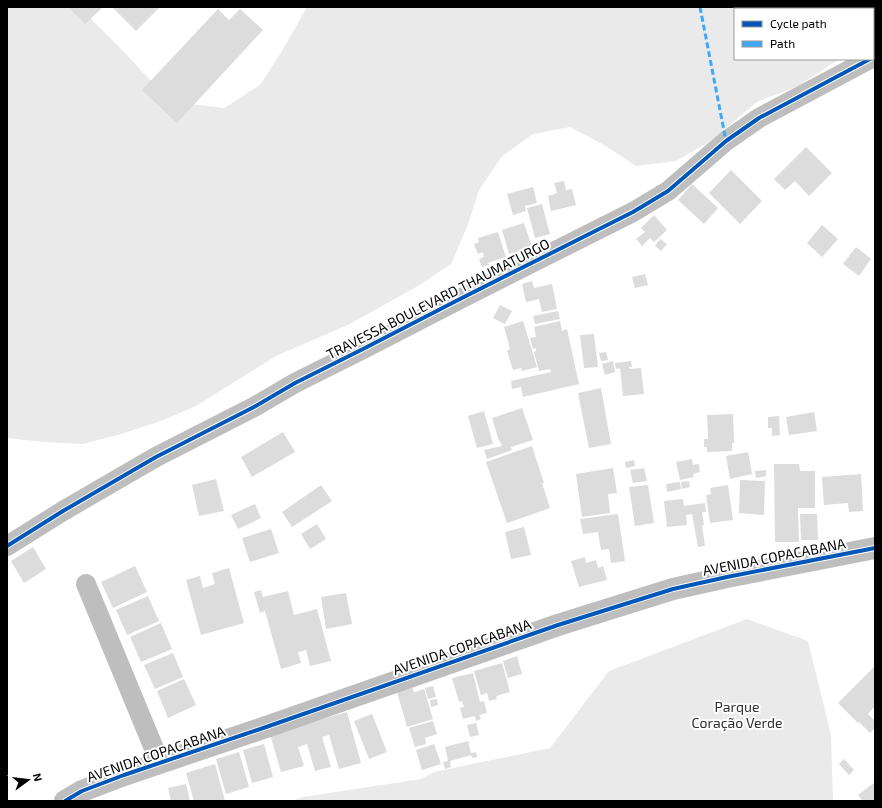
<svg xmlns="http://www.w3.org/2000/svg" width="882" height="808" viewBox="0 0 882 808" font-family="'Exo 2',sans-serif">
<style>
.green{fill:#eaeaea}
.building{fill:#dcdcdc}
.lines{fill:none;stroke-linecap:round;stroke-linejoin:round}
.minor{stroke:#bebebe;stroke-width:20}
.tertiary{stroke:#bebebe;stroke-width:22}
.quiet{stroke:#3fa9f5;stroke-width:3;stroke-dasharray:6 3;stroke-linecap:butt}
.cycleway-casing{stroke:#fff;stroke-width:6}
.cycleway{stroke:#0057b8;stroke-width:4}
.labels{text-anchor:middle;stroke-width:4;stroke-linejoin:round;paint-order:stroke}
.street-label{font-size:14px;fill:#000;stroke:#fff}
.park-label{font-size:14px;fill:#2f2f2f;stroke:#fff}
</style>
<rect width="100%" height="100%" fill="#fff"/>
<path class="green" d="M7,7H79L123,51L150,80L182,103L224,108L260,85L282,51L307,7H875V37L873,45V9H735V59H841L833,63L798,86L757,102L709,142L676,161L636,166L604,145L570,127L533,134L502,156L479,190L467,227L451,264L418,286L350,324L276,356L196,406L161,421L121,434L83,444L43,442L7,438Z
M747,619L808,641L831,735L833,801H291L303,797L421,779L434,772L550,748L609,671Z"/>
<path class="building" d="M68,7H103L85,24Z
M112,7H160L136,31Z
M218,9L229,20L240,9L263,30L177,123L142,90Z
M806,147L832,173L809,196L795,181L785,190L774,179Z
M731,170L762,201L740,224L709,193Z
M564,181L566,190L572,189L576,205L551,211L548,196L557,193L554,183Z
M692,184L718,208L704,224L678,200Z
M533,187L537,203L525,206L526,211L513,215L507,194Z
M542,204L550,234L535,238L527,208Z
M654,215L667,230L654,242L650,238L642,246L636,239L645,232L641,228Z
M524,223L532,247L509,254L502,230Z
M822,225L838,239L822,257L807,243Z
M498,232L506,257L488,263L489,265L482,267L479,259L484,257L483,252L478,254L474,244L479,242L478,238Z
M660,239L667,244L661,251L655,246Z
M856,247L871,259L859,276L843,264Z
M645,274L648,285L635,288L632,277Z
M532,281L534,288L552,284L557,309L542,312L539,299L526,302L522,284Z
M500,305L512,311L505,324L493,318Z
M558,311L560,319L535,324L533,316Z
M523,321L537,367L522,371L521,368L513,370L507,351L510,349L504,327Z
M560,321L562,331L567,329L579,384L523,397L521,387L512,389L511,381L551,372L550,369L539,371L534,352L536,351V348L533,349L530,338L536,337L534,327Z
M594,334L598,367L584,368L580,335Z
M606,352L608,360L601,361L599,353Z
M613,361L615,372L605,375L602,364Z
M631,361L632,367H629L630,369L641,368L644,394L623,396L620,368L616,369L615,363Z
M601,388L611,444L589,448L578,393Z
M522,408L533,440L511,447L512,450L487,459L484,450L502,446L500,441H499L492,418Z
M484,411L493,444L477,448L468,416Z
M814,412L817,431L789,435L786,417Z
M733,414L734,443H732V451L707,452V447H704V439H708L707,415Z
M779,416L780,435L772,436V428H768V417Z
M283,432L295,452L252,477L241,457Z
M532,446L544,483H542L550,508L507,523L486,462Z
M748,452L752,474L730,479L726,456Z
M692,459L693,465L699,464L700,472L693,474L694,477L680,480L676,462Z
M634,460L635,466L626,468L625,462Z
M774,464H799L800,471H815V508H798L799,542H775Z
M613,468L617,493L608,494L610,513L582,517L576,474Z
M644,468L647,481L633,483L630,470Z
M766,470V476L756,478L755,471Z
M861,474L863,511L849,512L848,503L824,505L822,477Z
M216,479L224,511L199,516L192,485Z
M740,480L765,481L764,515L739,513Z
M689,481L690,487L682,489L681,482Z
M680,482L681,489L667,492L666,484Z
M321,485L332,501L292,527L282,512Z
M648,485L654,523L635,526L629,487Z
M728,485L733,520L710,523L706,495L711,494L710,488Z
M683,499L684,506L705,503L706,512H702L704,525L702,526L705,546L698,547L692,514L686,515L687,525L667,527L664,501Z
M255,504L261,518L238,529L231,515Z
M618,514L625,561L611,563L609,549L601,550L598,532L583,534L580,519Z
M800,514H817L818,540H801Z
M317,524L326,539L310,549L301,534Z
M524,527L531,555L511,559L505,532Z
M271,529L279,553L250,562L242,538Z
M33,547L46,569L24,583L11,561Z
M585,557L586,563L596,560L598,568L603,566L607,580L579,587L571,561Z
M135,566L147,592L113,608L101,582Z
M229,568L244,623L201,635L186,580L200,576L203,588L215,584L212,573Z
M261,590L263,597L288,591L294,615L317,609L331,661L310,666L306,650L298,652L301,663L281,669L265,611L260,613L254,592Z
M346,593L352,624L326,629L321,597Z
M148,596L159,621L127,635L116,610Z
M161,623L172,649L141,662L130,637Z
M173,653L183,677L155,689L144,665Z
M517,656L522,674L508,678L503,661Z
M502,663L510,692L496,696L497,699L489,701L487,693L481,695L474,671Z
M875,666V706L868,714L875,721V728L870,733L859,722L858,723L838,703Z
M473,673L480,702L484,701L487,713L479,715L481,719L476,721L475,716L463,719L460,708L464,707L462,701L459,702L452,678Z
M184,679L196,705L168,718L157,691Z
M433,686L436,697L428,699L425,688Z
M412,687L414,692L424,689L433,719L407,727L397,692Z
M437,699L438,705L431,707L430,700Z
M347,712L361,763L339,769L329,735L322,737L331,767L315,771L307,744L298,747L304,766L281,772L270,734Z
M372,714L387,752L369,759L354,721Z
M433,721L437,734L425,738L426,744L415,747L409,728Z
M476,723L479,735L470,737L467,725Z
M468,741L471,753L476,752L477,757L472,758L471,755L450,761L451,767L445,769L443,762L448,761L445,747Z
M264,744L273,777L252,783L243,750Z
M434,744L441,764L422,770L416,750Z
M239,752L249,787L226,794L216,759Z
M844,759L854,770L849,775L839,764Z
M215,764L225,801H194L186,773Z
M875,782V801H860L862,800L858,795Z
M186,784L190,801H171L168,788Z"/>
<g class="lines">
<path class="minor" d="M7,546L63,511L156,457L254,407L295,383L365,348L458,300L633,212L668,191L726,141L759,118L870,59
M86,584L160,763"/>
<path class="tertiary" d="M65,801L82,791L124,775L269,726L558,625L673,589L727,577L875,548"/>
<path class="quiet" d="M700,7L726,141"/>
<g class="cycleway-casing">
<path id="cycleway" d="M7,546L63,511L156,457L254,407L295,383L365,348L458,300L633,212L668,191L726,141L759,118L870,59
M65,801L82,791L124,775L269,726L558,625L673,589L727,577L875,548"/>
</g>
<use href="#cycleway" class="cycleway"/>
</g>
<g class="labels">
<g class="street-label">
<text transform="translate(438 299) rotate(-27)" y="5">TRAVESSA BOULEVARD THAUMATURGO</text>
<text transform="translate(774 557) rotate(-11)" y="5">AVENIDA COPACABANA</text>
<text transform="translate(462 647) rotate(-19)" y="5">AVENIDA COPACABANA</text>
<text transform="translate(156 754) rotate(-19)" y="5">AVENIDA COPACABANA</text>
</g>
<g class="park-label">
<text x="737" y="712">Parque<tspan x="737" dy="16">Coração Verde</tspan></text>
</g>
</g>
<rect width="882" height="808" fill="none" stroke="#000000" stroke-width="16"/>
<rect x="734" y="8" width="140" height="52" fill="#ffffff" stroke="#999999"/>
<rect x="742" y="21" width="20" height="6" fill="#0057b8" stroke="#999999"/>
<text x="770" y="28" font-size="12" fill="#000000">Cycle path</text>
<rect x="742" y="41" width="20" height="6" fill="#3fa9f5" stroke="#999999"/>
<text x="770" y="48" font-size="12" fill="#000000">Path</text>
<g transform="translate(28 780) rotate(75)" stroke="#ffffff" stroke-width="3" paint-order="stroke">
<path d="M0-3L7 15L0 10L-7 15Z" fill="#000000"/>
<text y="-6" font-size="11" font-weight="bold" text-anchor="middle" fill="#000000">N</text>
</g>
</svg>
